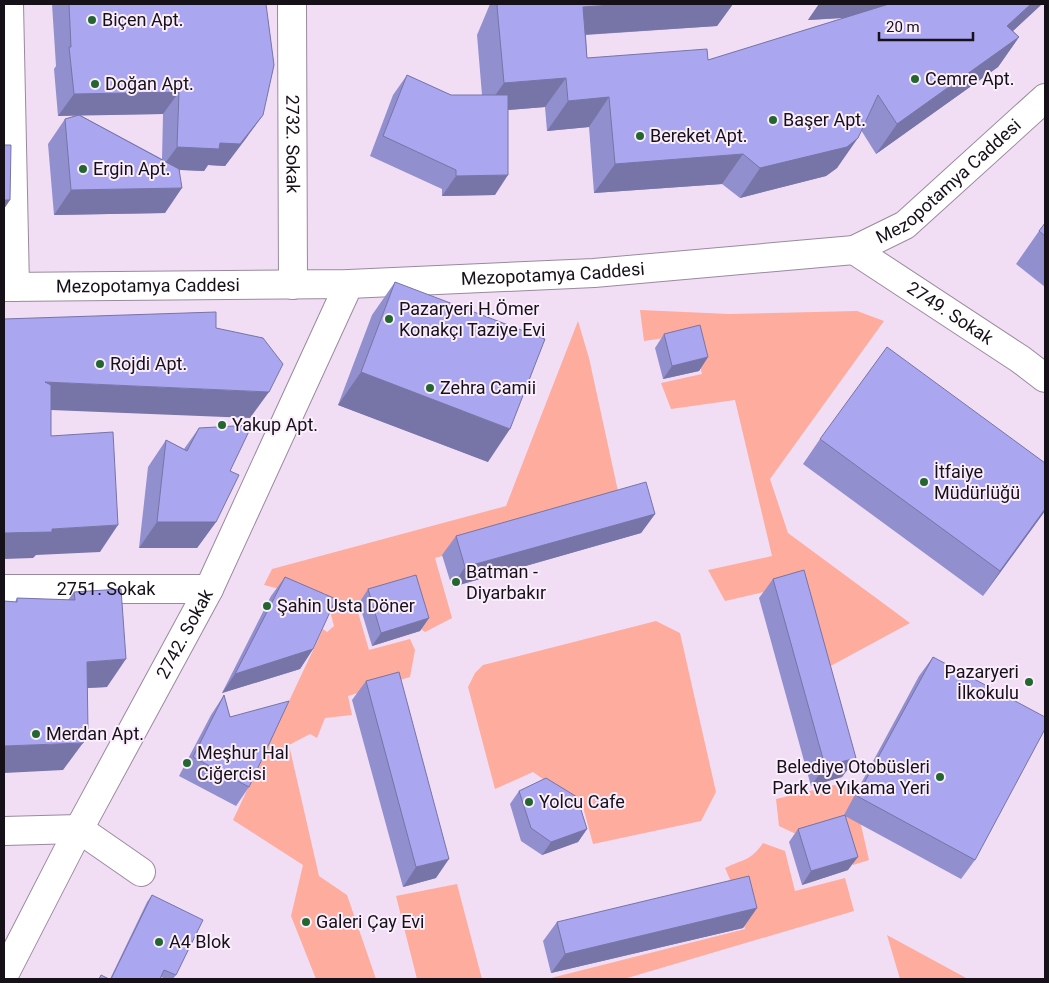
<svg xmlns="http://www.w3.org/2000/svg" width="1049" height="983" viewBox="0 0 1049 983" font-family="Roboto,sans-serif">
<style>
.green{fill:#feac9e}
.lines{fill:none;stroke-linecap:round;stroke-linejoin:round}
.street-casing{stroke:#9a899e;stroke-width:30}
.secondary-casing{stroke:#9a899e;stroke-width:30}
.street{stroke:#fff;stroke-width:28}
.secondary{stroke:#fff;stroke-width:28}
.wall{fill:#928fce;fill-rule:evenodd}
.shaded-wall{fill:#7774a7}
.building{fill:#aaa6ef;stroke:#7774a7}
.poi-dot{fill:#246630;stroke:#faeefc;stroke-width:2}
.labels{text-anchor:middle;stroke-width:4;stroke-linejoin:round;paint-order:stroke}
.poi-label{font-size:18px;fill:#161018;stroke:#faeefc;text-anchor:start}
.street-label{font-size:18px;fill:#161018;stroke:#faeefc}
</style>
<rect width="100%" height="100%" fill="#f1def5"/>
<path class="green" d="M640,310L729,314L857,311L884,321L770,479L788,533L910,623L825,669L804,583L725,601L708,570L772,556L735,400L671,409L661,383L702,374L692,334L644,341Z
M578,321L589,358L621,505L435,558L452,618L425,632L422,630L410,586L355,602L369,650L410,639L415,650L410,677L348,696L352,715L325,718L317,738L310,734L289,745L319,876L347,895L376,979H316L291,916L303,865L233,820L323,629L327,632L334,626L325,593L311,597L264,585L272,569L506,506Z
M656,621L680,633L716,792L701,821L593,844L583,807L533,772L495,789L468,687L475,673L483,665Z
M851,781L869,860L853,865L840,821L796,834L779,826L776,799Z
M763,843L785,851L795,891L845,878L854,911L624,979H547L745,929L735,891L725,868C743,859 751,861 763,843Z
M457,884L482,979H417L396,896Z
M887,935L968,979H900Z"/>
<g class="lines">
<g class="street-casing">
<g id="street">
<path d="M9,4L15,287"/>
<path id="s1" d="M292,4L293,285"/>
<path id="s2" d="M854,250L1020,359L1045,378"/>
<path id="s3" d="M4,589H209"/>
<path d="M4,831L79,829L141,872"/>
<path id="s4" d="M4,975L79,829L209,589L349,284"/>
</g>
</g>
<g class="secondary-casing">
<g id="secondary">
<path id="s5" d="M4,287L349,284L594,273L854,250L905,225L1045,98"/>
</g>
</g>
<use href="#street" class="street"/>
<use href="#secondary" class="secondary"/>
</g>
<path class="wall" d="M52,4H266L247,137L225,166L208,165L204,171L180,170L165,213L54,215L48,144L65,119L77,115L58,116L54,69L56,66ZM163,114L162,159L80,115Z
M490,4H733L717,26L586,35L587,58L708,60L844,18L808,20L819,4H1042L1013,31L1019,37L998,67L876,154L861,130L837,168L826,176L740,198L722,184L594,193L589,127L547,131L545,107L508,110L495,195L442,196V189L370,156L393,95L407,75L451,95H482L477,35Z
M1045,223V287L1016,264L1039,231Z
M395,282L488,462L338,405L372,315Z
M664,334L708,357L699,371L663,379L655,348Z
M199,428L230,471L216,522L197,548H139L148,467L166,440L184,449Z
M820,439L1045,511L983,596L803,464Z
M655,514L641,533L452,587L442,555L456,536Z
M285,577L313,649L300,669L222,693L271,596Z
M773,579L856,758L842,777L811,786L759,598Z
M368,589L429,618L420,631L372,646L359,603Z
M74,592L107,687L87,688L63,770L15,602L17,598L68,600Z
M933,657L975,860L961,879L845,816L848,870L802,885L789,842L798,829L844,815L919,676Z
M366,681L436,878L403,887L352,700Z
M224,695L249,787L236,806L179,776L211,715Z
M519,791L587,829L578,842L542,855L521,841L510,804Z
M152,895L176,975L173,979H165L161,977L160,979H110L147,902Z
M757,908L743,928L551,973L543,941L557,922Z"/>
<path class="shaded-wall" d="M627,4H733L717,26L563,36L583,7Z
M819,4H910L904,14L808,20Z
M1031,4H1042L987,55L1007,26Z
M1019,37L998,67L876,154L897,124Z
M566,78L545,107L483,112L504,83Z
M179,92L163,114L58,116L74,94Z
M609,97L589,127L547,131L568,101Z
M263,115L247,137L225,166L208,165L204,171L161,169L177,147L220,143Z
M858,138L837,168L826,176L740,198L760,168Z
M743,154L722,184L594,193L615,164Z
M508,175L495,195L442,196L456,176Z
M182,188L165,213L54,215L71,190Z
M4,200H10L4,209Z
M708,357L699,371L663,379L672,366Z
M361,372L510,429L488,462L338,405Z
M45,382L269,392L250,418L26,409Z
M1045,509V511L983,596L1000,571Z
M655,514L641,533L452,587L465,567Z
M157,522H216L197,548H139Z
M118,525L100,552L36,555L33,558L4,559V533L52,529Z
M429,618L420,631L372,646L381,633Z
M313,649L300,669L222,693L235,674Z
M126,659L107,687L68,689L87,662Z
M83,743L63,770L4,773V746Z
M856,758L842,777L811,786L825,766Z
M587,829L578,842L542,855L551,842Z
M858,857L848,870L802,885L811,871Z
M449,859L436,878L403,887L416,867Z
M757,908L743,928L551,973L565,954Z"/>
<path class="building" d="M69,4H266L274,65L263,115L240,144L220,143L219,149L177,147L179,92L74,94L69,47H71Z
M498,4H627L583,7L587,58L707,49L708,60L889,4H1031L1007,26L1019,37L897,124L878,95L858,138L847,147L760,168L743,154L615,164L609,97L568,101L566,78L504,83L497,6Z
M407,75L451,95H508V175L456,176V170L383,136Z
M79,115L179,169L182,188L71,190L65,119Z
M4,145H11L10,200H4Z
M1045,223V236L1039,231Z
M395,282L545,339L510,429L361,372Z
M216,312V328L263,338L283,364L269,392L45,382L51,385V436L113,432L118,525L52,529V532L4,533V319Z
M700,325L708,357L672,366L664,334Z
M887,347L1045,463V509L1000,571L820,439Z
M252,425L230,471L239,475L216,522H157L166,440L187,451L199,428Z
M646,482L655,514L465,567L456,536Z
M804,570L856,758L825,766L773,579Z
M416,575L429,618L381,633L368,589Z
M285,577L336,599L313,649L235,674Z
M121,589L126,659L87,662L88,732L83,743L4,746V601L17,602V598L75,600L74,592Z
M933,657L1045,717V729L975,860L857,796Z
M399,672L449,859L416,867L366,681Z
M224,695L230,717L289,701L249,787L193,757Z
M546,778L577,797L587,829L551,842L531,828L519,791Z
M845,815L858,857L811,871L798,829Z
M749,876L757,908L565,954L557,922Z
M152,895L203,920L176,975L164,970L160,979H111Z
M101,975L109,979H99Z"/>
<g class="poi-dot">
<circle cx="92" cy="20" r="5"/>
<circle cx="915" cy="79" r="5"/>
<circle cx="95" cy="84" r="5"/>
<circle cx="773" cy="120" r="5"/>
<circle cx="640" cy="136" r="5"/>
<circle cx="83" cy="169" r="5"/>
<circle cx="389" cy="319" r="5"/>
<circle cx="100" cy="364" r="5"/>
<circle cx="430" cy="388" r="5"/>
<circle cx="222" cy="425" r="5"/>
<circle cx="924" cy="482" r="5"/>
<circle cx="456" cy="582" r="5"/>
<circle cx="267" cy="606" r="5"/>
<circle cx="1029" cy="682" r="5"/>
<circle cx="36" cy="734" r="5"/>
<circle cx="187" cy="763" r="5"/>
<circle cx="940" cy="777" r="5"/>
<circle cx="529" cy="802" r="5"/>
<circle cx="306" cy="922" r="5"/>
<circle cx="159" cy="942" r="5"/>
</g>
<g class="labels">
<g class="poi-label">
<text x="102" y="26">Biçen Apt.</text>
<text x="925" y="85">Cemre Apt.</text>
<text x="105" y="90">Doğan Apt.</text>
<text x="783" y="126">Başer Apt.</text>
<text x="650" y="142">Bereket Apt.</text>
<text x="93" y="175">Ergin Apt.</text>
<text x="399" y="315">Pazaryeri H.Ömer<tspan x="399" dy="21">Konakçı Taziye Evi</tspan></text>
<text x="110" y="370">Rojdi Apt.</text>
<text x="440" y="394">Zehra Camii</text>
<text x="232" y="431">Yakup Apt.</text>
<text x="934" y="478">İtfaiye<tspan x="934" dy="21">Müdürlüğü</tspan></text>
<text x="466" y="578">Batman -<tspan x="466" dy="21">Diyarbakır</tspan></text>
<text x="277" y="612">Şahin Usta Döner</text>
<text x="1019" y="678" text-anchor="end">Pazaryeri<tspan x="1019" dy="21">İlkokulu</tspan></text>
<text x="46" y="740">Merdan Apt.</text>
<text x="197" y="759">Meşhur Hal<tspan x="197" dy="21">Ciğercisi</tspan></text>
<text x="930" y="773" text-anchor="end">Belediye Otobüsleri<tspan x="930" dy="21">Park ve Yıkama Yeri</tspan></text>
<text x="539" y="808">Yolcu Cafe</text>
<text x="316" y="928">Galeri Çay Evi</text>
<text x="169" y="948">A4 Blok</text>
</g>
<g class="street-label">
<text dy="6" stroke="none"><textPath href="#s1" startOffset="140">2732. Sokak</textPath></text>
<text dy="6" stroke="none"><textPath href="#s5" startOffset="969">Mezopotamya Caddesi</textPath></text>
<text dy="6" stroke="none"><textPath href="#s5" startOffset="549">Mezopotamya Caddesi</textPath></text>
<text dy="6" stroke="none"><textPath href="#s5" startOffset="144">Mezopotamya Caddesi</textPath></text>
<text dy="6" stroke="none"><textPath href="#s2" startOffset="115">2749. Sokak</textPath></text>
<text dy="6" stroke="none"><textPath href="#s3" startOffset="102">2751. Sokak</textPath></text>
<text dy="6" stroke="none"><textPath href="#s4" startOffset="386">2742. Sokak</textPath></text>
</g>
</g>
<rect width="1049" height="983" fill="none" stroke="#161018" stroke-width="10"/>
<path d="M879 32v8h94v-8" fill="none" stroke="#161018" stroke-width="2.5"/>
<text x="886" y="32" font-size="15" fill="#161018" stroke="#faeefc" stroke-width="4" paint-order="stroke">20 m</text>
</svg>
